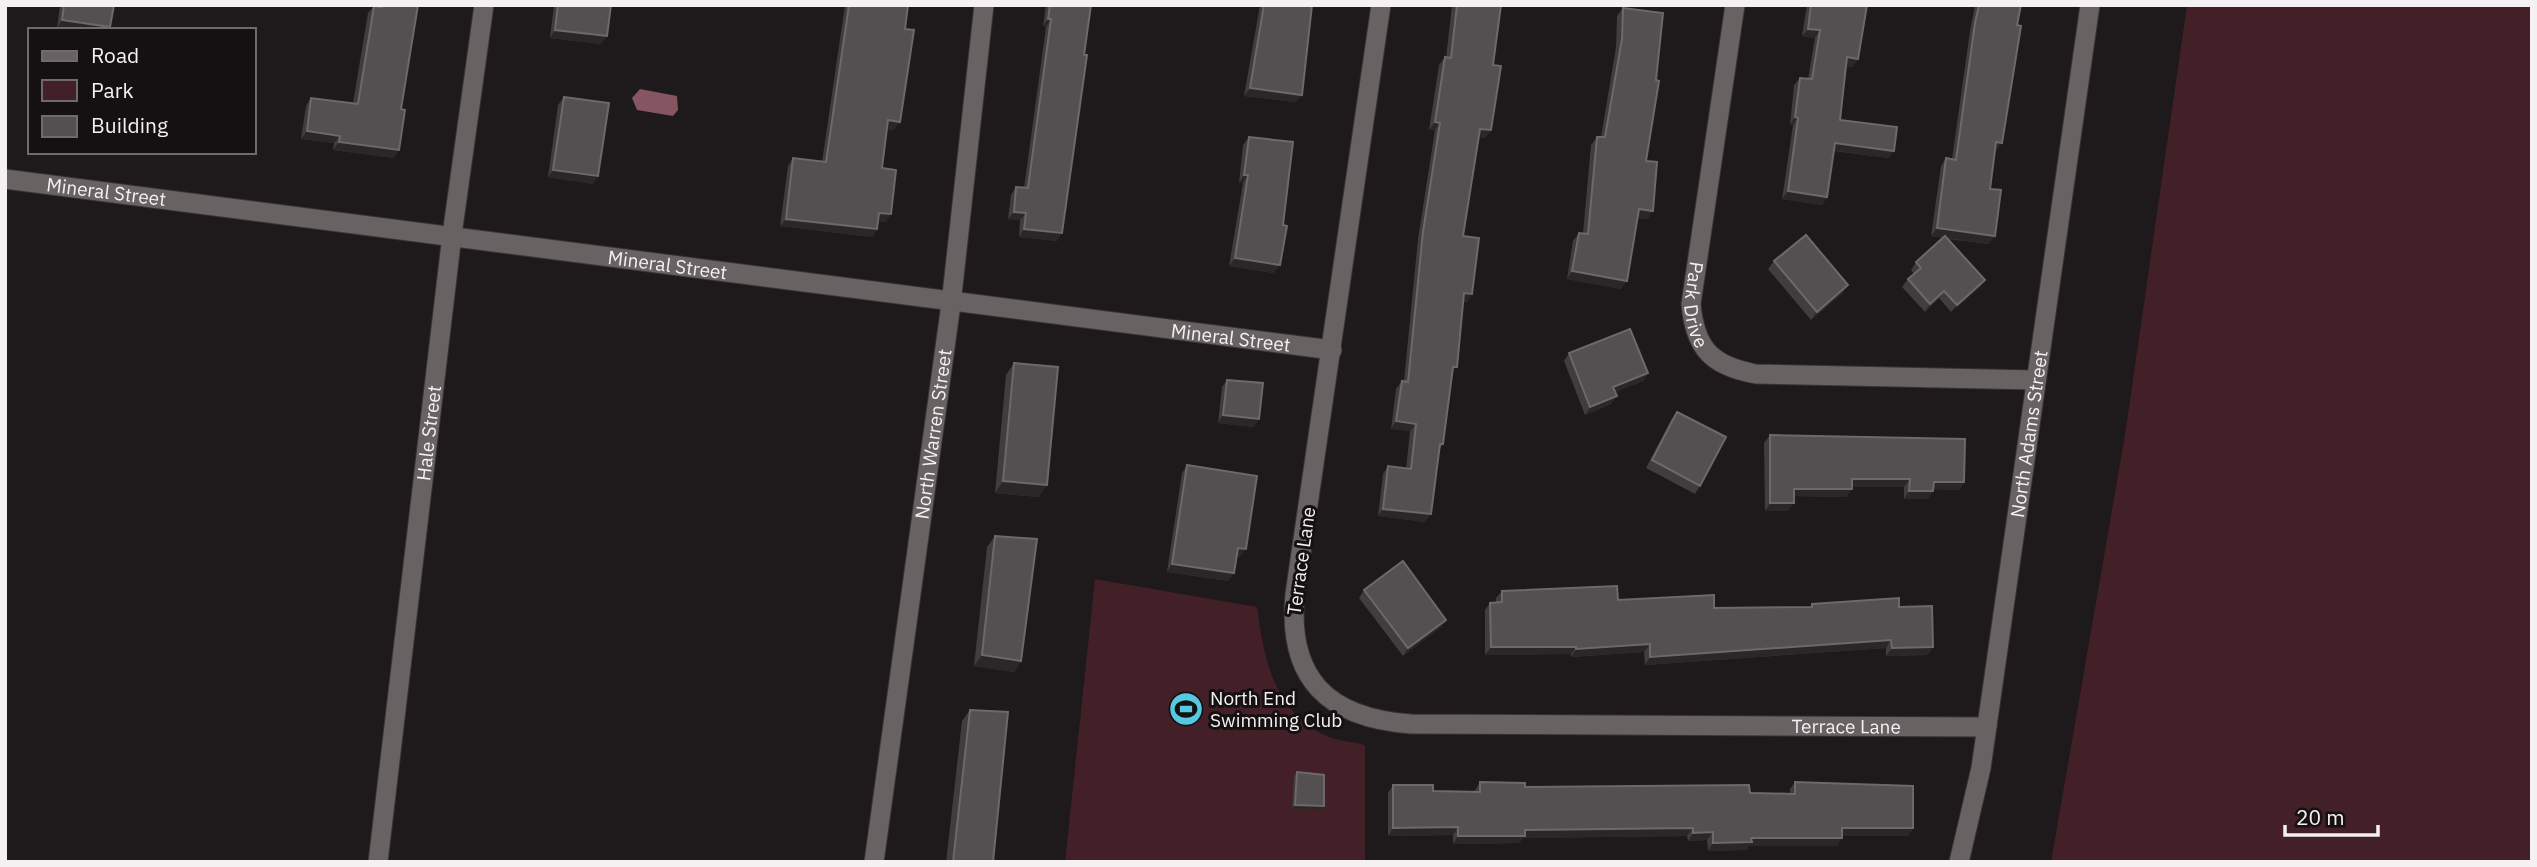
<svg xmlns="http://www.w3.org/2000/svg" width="2537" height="867" viewBox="0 0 2537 867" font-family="'IBM Plex Sans',sans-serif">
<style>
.green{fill:#431f28}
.water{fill:#855661}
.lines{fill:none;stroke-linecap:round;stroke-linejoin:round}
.minor-casing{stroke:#373435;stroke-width:21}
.tertiary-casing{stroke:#373435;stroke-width:21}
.minor{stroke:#686263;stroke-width:19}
.tertiary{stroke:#686263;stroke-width:19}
.wall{fill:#413c3d}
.shaded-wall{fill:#2b2627}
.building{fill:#544f50;stroke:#6d686a;stroke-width:2}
.labels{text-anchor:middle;stroke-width:6;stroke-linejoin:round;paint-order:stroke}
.street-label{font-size:19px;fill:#f5f1f2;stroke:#151011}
.poi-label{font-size:19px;fill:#f5f1f2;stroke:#151011;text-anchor:start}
</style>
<rect width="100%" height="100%" fill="#1e191a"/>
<path class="green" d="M2187,5H2532V862H2051L2125,435Z
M1095,579L1257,607C1264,659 1274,714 1329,737C1340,741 1354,742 1365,745V862H1065Z"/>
<path class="water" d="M640,89L677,96L678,110L673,116L637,110L632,98Z"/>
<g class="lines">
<g class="minor-casing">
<g id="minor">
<path id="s1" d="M1381,5L1295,594C1287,679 1328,718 1411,724L1987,727"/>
<path id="s2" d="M1735,5L1691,304C1695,349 1712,366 1756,374L2036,380"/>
<path id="s3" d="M5,179C448,234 890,296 1332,350"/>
<path id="s4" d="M378,862L452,235L484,5"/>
<path id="s5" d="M874,862L951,304L984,5"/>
</g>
</g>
<g class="tertiary-casing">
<g id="tertiary">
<path id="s6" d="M1959,862L1981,768L2090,5"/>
</g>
</g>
<use href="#minor" class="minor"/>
<use href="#tertiary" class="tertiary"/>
</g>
<path class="wall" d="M60,5H114L110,27L109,30H69L57,28Z
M377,5H418L401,109L399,150L394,158L333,150L334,143L301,139L306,106L311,98L353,103L368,13L374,6Z
M554,5H611L607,36L601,44L550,38Z
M845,5H908L894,130L887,129L882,168L886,222L878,221L877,229L872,237L780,226L788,166L793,158L822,162Z
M1046,5H1091L1057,241L1019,237L1020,220L1008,219L1011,195L1016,187L1024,188L1046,27L1043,26Z
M1260,5H1312L1296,102L1244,96Z
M1452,5H1501L1493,65L1491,130L1485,138L1479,137L1463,236L1472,294L1467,302H1463L1443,444L1439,450L1425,522L1378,516L1383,474L1388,466L1406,469L1410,431L1391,429L1396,389L1402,381H1404L1418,239L1435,130H1429L1439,65L1445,57L1446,58Z
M1807,5H1867L1853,67L1846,66L1840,120L1889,158L1834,151L1827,197L1822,205L1782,199L1793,125H1790L1794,85L1800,78L1808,79L1815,38L1802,36Z
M1975,5H2021L1996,151H1995L1990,189L1989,244L1948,239L1985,280L1979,288L1951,312L1939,298L1925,312L1902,287L1908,279L1914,274L1911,270L1916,262L1944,238L1931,236L1941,166L1946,158L1952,159L1970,31Z
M1623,8L1646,161L1648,219L1638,218L1621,289L1567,279L1573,241L1579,233H1583L1591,145L1597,137H1601L1616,47L1617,16Z
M564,97L598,176L593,184L548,177L558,105Z
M1249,137L1283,225L1274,273L1229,266L1243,183H1239L1243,145Z
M1774,261L1843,293L1811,320L1768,269Z
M1569,353L1648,373L1643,381L1615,392L1611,404L1585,415L1564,361Z
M1014,363L1039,497L995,493L1006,375Z
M1227,380L1259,419L1253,427L1218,423L1222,387Z
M1677,412L1700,486L1695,494L1646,468L1671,420Z
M1770,435L1964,482L1959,490L1934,489L1928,499H1904V487H1852L1846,497L1794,496L1788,511H1765L1764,443Z
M1187,465L1240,557L1236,556L1234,573L1228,581L1167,572L1182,473Z
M995,536L1021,661L1014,672L974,666L987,547Z
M1364,590L1446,620L1441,627L1403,656L1359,598Z
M1502,591L1714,608L1810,607L1812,604L1899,607L1928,655L1886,656V648L1645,665L1644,652L1571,657V654L1485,655V610L1490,603L1496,602V598Z
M970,710L993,862H946L962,721Z
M1297,772L1321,810L1292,809L1294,776Z
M1480,782L1525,787L1790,793V789L1795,782L1913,828L1908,836H1842L1837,846H1749L1746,850L1708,851L1707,840L1688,841L1687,836L1523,838L1519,843L1453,844V835L1388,836V793L1393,785L1433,791L1474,792Z"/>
<path class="shaded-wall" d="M1048,19H1051L1046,27L1043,26Z
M62,20L110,27L109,30H69L57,28Z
M1808,29L1820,30L1815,38L1802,36Z
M555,30L607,36L601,44L550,38Z
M1847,57L1858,59L1853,67L1842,65Z
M1250,88L1302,95L1296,102L1244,96Z
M1795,117L1798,118L1793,125H1790Z
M888,120L900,122L894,130L882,128Z
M1435,122L1440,123L1435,130H1429Z
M1480,129L1491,130L1485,138L1475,136Z
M307,131L340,136L334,143L301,139Z
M339,142L399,150L394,158L333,150Z
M1996,142L2002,143L1996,151L1991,150Z
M1835,143L1894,151L1889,158L1830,150Z
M553,170L598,176L593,184L548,177Z
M1244,175H1248L1243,183H1239Z
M1788,191L1827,197L1822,205L1782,199Z
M1639,209L1653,211L1648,219L1633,217Z
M1014,212L1026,213L1020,220L1008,219Z
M879,213L891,214L886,222L874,221Z
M786,219L877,229L872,237L780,226Z
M1937,228L1995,236L1989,244L1931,236Z
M1024,229L1062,233L1057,241L1019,237Z
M1235,258L1280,265L1274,273L1229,266Z
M1572,271L1627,281L1621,289L1567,279Z
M1985,280L1979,288L1951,312L1957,305Z
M1848,285L1843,293L1811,320L1817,312Z
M1944,291L1939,298L1925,312L1930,304Z
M1464,293L1472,294L1467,302L1458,301Z
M1648,373L1643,381L1608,395L1613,387Z
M1617,396L1611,404L1585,415L1590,407Z
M1223,415L1259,419L1253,427L1218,423Z
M1396,421L1416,424L1410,431L1391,429Z
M1852,479H1910L1904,487H1846Z
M1003,481L1047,485L1039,497L995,493Z
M1934,482H1964L1959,490L1928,489Z
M1794,489H1852L1846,497L1788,496Z
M1909,491H1933L1928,499H1904Z
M1770,503H1794L1788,511H1765Z
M1383,509L1431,514L1425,522L1378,516Z
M1238,548L1246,549L1240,557L1232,556Z
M1172,564L1234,573L1228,581L1167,572Z
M1446,620L1441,627L1403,656L1408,648Z
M1891,640L1886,648L1645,665L1650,657Z
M1650,644L1644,652L1571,657L1576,649Z
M1491,647H1576L1571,654L1485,655Z
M1933,647L1928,655L1886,656L1892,648Z
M982,655L1021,661L1014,672L974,666Z
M1295,805L1324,806L1321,810L1292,809Z
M1458,827L1453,835L1388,836L1393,828Z
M1693,828L1687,836L1523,838L1519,843L1453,844L1458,836L1525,830Z
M1842,828H1913L1908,836H1837Z
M1713,832L1707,840L1688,841L1693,833Z
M1751,838H1842L1837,846H1749L1746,850L1708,851L1713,843Z"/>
<path class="building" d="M64,5H114L110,27L62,20Z
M382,5H418L401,109L405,110L399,150L339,142L340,136L307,131L311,98L358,104L374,6L382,7Z
M558,5H611L607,36L555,30Z
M849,5H908L905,29L914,30L900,122L888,120L882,168L896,170L891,214L879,213L877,229L786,219L793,158L826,162Z
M1050,5H1091L1084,55H1087L1062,233L1024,229L1026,213L1014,212L1016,187L1028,188L1051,19H1048Z
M1264,5H1312L1302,95L1250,88Z
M1457,5H1501L1493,65L1501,66L1491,130L1480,129L1463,236L1479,238L1472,294L1464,293L1457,367H1453L1443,444H1440L1431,514L1383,509L1388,466L1411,469L1416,424L1396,421L1402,381L1408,382L1423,232L1440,123L1435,122L1445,57L1451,58Z
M1811,5H1867L1858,59L1847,57L1840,120L1897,127L1894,151L1835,143L1827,197L1788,191L1798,118L1795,117L1800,78L1812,79L1820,30L1808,29Z
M1979,5H2021L2017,25L2021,26L2002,143L1996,142L1990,189L2001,190L1995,236L1937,228L1946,158L1956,160L1975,23Z
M1623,8L1663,13L1656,80L1659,81L1646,161L1657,162L1653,211L1639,209L1627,281L1572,271L1579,233L1588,234L1597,137H1605L1622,39Z
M564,97L609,103L598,176L553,170Z
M1249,137L1293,142L1283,225L1287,226L1280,265L1235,258L1248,175H1244Z
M1806,235L1848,285L1817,312L1774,261Z
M1945,236L1985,280L1957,305L1944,291L1930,304L1908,279L1921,268L1916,262Z
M1630,329L1648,373L1613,387L1617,396L1590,407L1569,353Z
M1014,363L1058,367L1047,485L1003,481Z
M1227,380L1263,383L1259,419L1223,415Z
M1677,412L1726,437L1700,486L1652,460Z
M1770,435L1965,439L1964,482H1934L1933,491H1909L1910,479H1852V489H1794V503H1770Z
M1187,465L1257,476L1246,549L1238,548L1234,573L1172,564Z
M995,536L1037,539L1021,661L982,655Z
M1403,561L1446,620L1408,648L1364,590Z
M1617,586L1618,600L1714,595V608L1812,607V604L1899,598V607L1932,606L1933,647L1892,648L1891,640L1650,657V644L1576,649V647H1491L1490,603L1502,602V591Z
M970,710L1008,712L993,862H953Z
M1297,772L1324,775V806L1295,805Z
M1480,782L1525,783V787L1749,785L1750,793L1795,794V782L1913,786V828H1842V838H1751L1752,842L1713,843V832L1693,833V828L1525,830V836H1458V827L1393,828V785H1433V791L1480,792Z"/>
<defs>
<g id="stadium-disc" transform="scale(1.75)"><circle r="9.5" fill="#56c9e1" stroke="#151011"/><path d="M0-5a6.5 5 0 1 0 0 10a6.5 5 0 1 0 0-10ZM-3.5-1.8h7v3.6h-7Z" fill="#111"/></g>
</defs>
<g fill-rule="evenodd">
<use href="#stadium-disc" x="1186" y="709"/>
</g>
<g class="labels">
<g class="street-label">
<text dy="7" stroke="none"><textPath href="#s3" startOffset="102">Mineral Street</textPath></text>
<text dy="7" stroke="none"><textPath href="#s3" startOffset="668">Mineral Street</textPath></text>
<text dy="7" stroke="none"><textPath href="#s2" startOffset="303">Park Drive</textPath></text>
<text dy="7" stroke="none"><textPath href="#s3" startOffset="1236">Mineral Street</textPath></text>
<text dy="7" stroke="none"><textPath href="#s4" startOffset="432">Hale Street</textPath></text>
<text dy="7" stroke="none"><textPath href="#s5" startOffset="432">North Warren Street</textPath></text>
<text dy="7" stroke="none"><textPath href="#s6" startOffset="434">North Adams Street</textPath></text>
<text transform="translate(1301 561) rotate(-82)" y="7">Terrace Lane</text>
<text dy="7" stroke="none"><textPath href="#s1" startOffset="1232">Terrace Lane</textPath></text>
</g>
<g class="poi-label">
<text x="1210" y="705">North End<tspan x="1210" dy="22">Swimming Club</tspan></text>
</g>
</g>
<rect width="2537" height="867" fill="none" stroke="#f5f1f2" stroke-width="14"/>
<rect x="28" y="28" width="228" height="126" fill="#151011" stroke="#6f6a6b" stroke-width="2"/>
<rect x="42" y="51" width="35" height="10" fill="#686263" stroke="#6f6a6b" stroke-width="2"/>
<text x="91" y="63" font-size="21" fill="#f5f1f2">Road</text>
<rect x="42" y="80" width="35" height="21" fill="#431f28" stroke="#6f6a6b" stroke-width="2"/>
<text x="91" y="98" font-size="21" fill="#f5f1f2">Park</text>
<rect x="42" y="116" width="35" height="21" fill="#544f50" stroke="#6f6a6b" stroke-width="2"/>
<text x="91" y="133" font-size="21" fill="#f5f1f2">Building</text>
<path d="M2285 825v10h93v-10" fill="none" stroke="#f5f1f2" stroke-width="3.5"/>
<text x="2296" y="825" font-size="21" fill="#f5f1f2" stroke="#151011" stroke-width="5" paint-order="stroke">20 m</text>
</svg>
